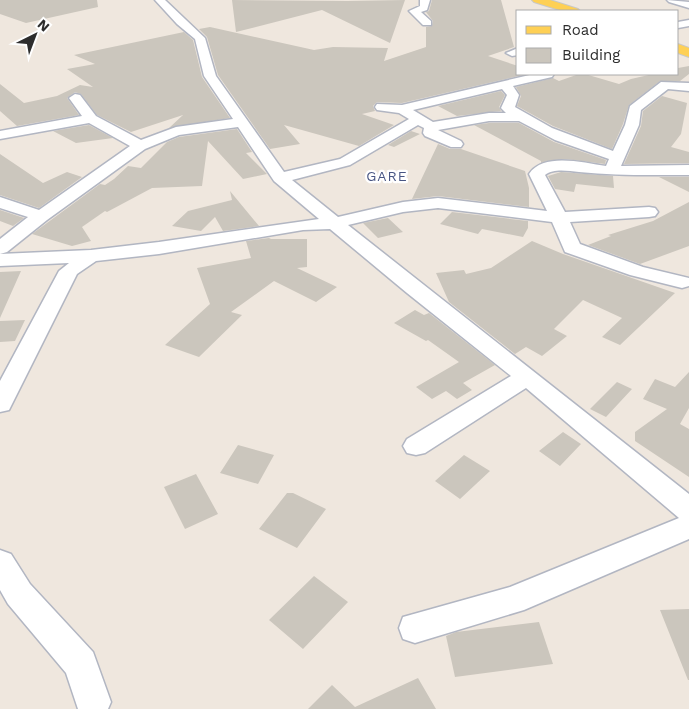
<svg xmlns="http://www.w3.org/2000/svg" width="689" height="709" viewBox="0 0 689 709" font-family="'Work Sans',sans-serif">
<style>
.building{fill:#cbc6bd}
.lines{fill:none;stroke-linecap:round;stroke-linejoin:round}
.minor-casing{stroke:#b2b6c2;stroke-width:3}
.primary-casing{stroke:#c8c8c8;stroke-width:2}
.minor{fill:#fff;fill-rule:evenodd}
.primary{fill:#fed055;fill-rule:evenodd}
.labels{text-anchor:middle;stroke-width:4.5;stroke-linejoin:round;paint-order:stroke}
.far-quarter-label{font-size:14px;letter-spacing:1px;fill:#485583;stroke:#fff}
</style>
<rect width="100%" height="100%" fill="#efe7de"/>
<path class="building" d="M0,0H97L98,7L26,23L0,14Z
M232,0L347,1L405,0L390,43L322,10L236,32Z
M432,0H501L514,47L488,56L518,66V74H527L402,103L377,102L373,106L375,111L362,114L394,125L359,146L284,125L300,144L270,149L218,75L207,37L199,29L210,27L314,50L333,47L388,48L384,61L426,47V27L432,26L433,21L426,12L429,11Z
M184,32L193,40L202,77L230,118L169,128L183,115L131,132L97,115L81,94L75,92L67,98L79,115L17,126L0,111V84L24,103L57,96L80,85L93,87L67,69L95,64L74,55Z
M689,66V74L680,81H660L629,105L623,124L612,149L553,126L517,106L521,96L516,87L553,78L559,81L579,74H585L619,84L631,79L653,74H678V68Z
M501,91L505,95L499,107L501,111L457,116L438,106Z
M662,96L687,103L681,134L671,147L689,152V163L624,164L641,126L643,111Z
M489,123H519L554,142L606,160L605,164L565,159L541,163V161L474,125Z
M89,125L113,138L76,143L53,131Z
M237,129L252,152L246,153L267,174L243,179L208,141L202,186L152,188L107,212L105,211L82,227L91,241L72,246L32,234L100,184L105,185L114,179L128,166L141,168L167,142L179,137Z
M411,131L420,134L394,147L388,145Z
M438,144L450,149H461L525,171L529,188V207L438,196L412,199Z
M0,154L43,183L67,172L82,177L39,208L0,195Z
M561,172L613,176L614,188L576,184L574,192L555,189L548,176Z
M659,177H689V192Z
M230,191L259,226L223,231L215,217L201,231L172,226L188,211L232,200Z
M689,202V246L640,264L588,245L611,236L608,235L653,221Z
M0,210L24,218L13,226L0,221Z
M452,212L528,221V228L523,237L482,229L478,234L440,224Z
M388,218L403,232L378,238L363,223Z
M269,238L271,239H307V267L297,268L337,287L316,302L274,281L231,312L242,315L199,357L165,345L210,304L197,268L251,258L246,241Z
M532,241L563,254L675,293L620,345L602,337L622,318L583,300L554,329L567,336L542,356L526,347L515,354L449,302L436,273L464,270L466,274L491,268Z
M21,271L0,318V272Z
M415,310L424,315L429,313L495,365L463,383L472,390L457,399L446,391L432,399L416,387L459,362L428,340L426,341L394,323Z
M25,320L15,341L0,342V321Z
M689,372V408L680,424L689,429V477L635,441V432L667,409L643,399L655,379L675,387Z
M617,382L632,389L606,417L590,409Z
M563,432L581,444L560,466L539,451Z
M238,445L274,455L258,484L220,473Z
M464,455L490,471L460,499L435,481Z
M196,474L218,514L185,529L164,487Z
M287,493H293L326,509L297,548L259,529Z
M314,576L348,602L303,649L269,620Z
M689,609V680H688L660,610Z
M539,622L553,664L455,677L446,636L456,632Z
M418,678L436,709H308L332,685L355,707Z"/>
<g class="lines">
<g class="minor-casing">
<path id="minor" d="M155,0H165L205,38L216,76L284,172L340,159L409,119L399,113L377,110L375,107L377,104L402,105L534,74H554L552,77L513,86L519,95L515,107L552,128L613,151L625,125L630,106L661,82L689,83V91L668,89L641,110L639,125L621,166L689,165V175C652,175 616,176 579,172C568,171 554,168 545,175L565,212L649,207L655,208L658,212L655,216L649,217L570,222L580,244L643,267L689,278V286L682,288L630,275L565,252L552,222L438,208L403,212L348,225L689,494V539L524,610L415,643L403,639L399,628L403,617L510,587L679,518L526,388L425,453L416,455L407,453L403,446L407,439L511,376L407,293L330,229L303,230L159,254L96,261L77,274L9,410L0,412V381L59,271L69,263L0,266V254L91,250L159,242L319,219L274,181L238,127L179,135L145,149L47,220L7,252L0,254V239L28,217L0,208V197L39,210L130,146L89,123L0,139V131L82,116L69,98L75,94L80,95L96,116L141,140L176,127L233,119L204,76L195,39L177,24ZM502,89L507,95L501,108L506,113H489L433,122L413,110ZM489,121H519L555,140L609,159L606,166C583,163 544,152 529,174L547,211L438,198L403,202L338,217L292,180L350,165L418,125L424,128L423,133L425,136L451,147H461L463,144L461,141L438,130Z
M420,0H430L427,10L421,12L431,21V25H423L409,11L420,6Z
M667,0L689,2V8L669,2Z
M689,20V26L678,28V22Z
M518,48V55L512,56L506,53Z
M0,550L11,554L30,584L93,652L111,702L108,709H78L66,673L8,604L0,590Z"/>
</g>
<g class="primary-casing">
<path id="primary" d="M532,0H550L578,9L580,11H563L534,2Z
M678,44L689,48V57L678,53Z"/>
</g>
<use href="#minor" class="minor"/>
<use href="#primary" class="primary"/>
</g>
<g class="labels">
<g class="far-quarter-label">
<text x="387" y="181">GARE</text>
</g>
</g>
<rect x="516" y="10" width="162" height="65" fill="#ffffff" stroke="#ababab"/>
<rect x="526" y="26" width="25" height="8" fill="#fed055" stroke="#ababab"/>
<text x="562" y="35" font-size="15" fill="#2d2d2d">Road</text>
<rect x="526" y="48" width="25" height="15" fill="#cbc6bd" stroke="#ababab"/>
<text x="562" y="60" font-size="15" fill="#2d2d2d">Building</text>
<g transform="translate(35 35) rotate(42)" stroke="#ffffff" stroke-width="4" paint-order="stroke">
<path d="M0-4L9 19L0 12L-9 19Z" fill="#2d2d2d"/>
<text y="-8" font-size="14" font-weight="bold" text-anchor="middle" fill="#2d2d2d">N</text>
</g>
</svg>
